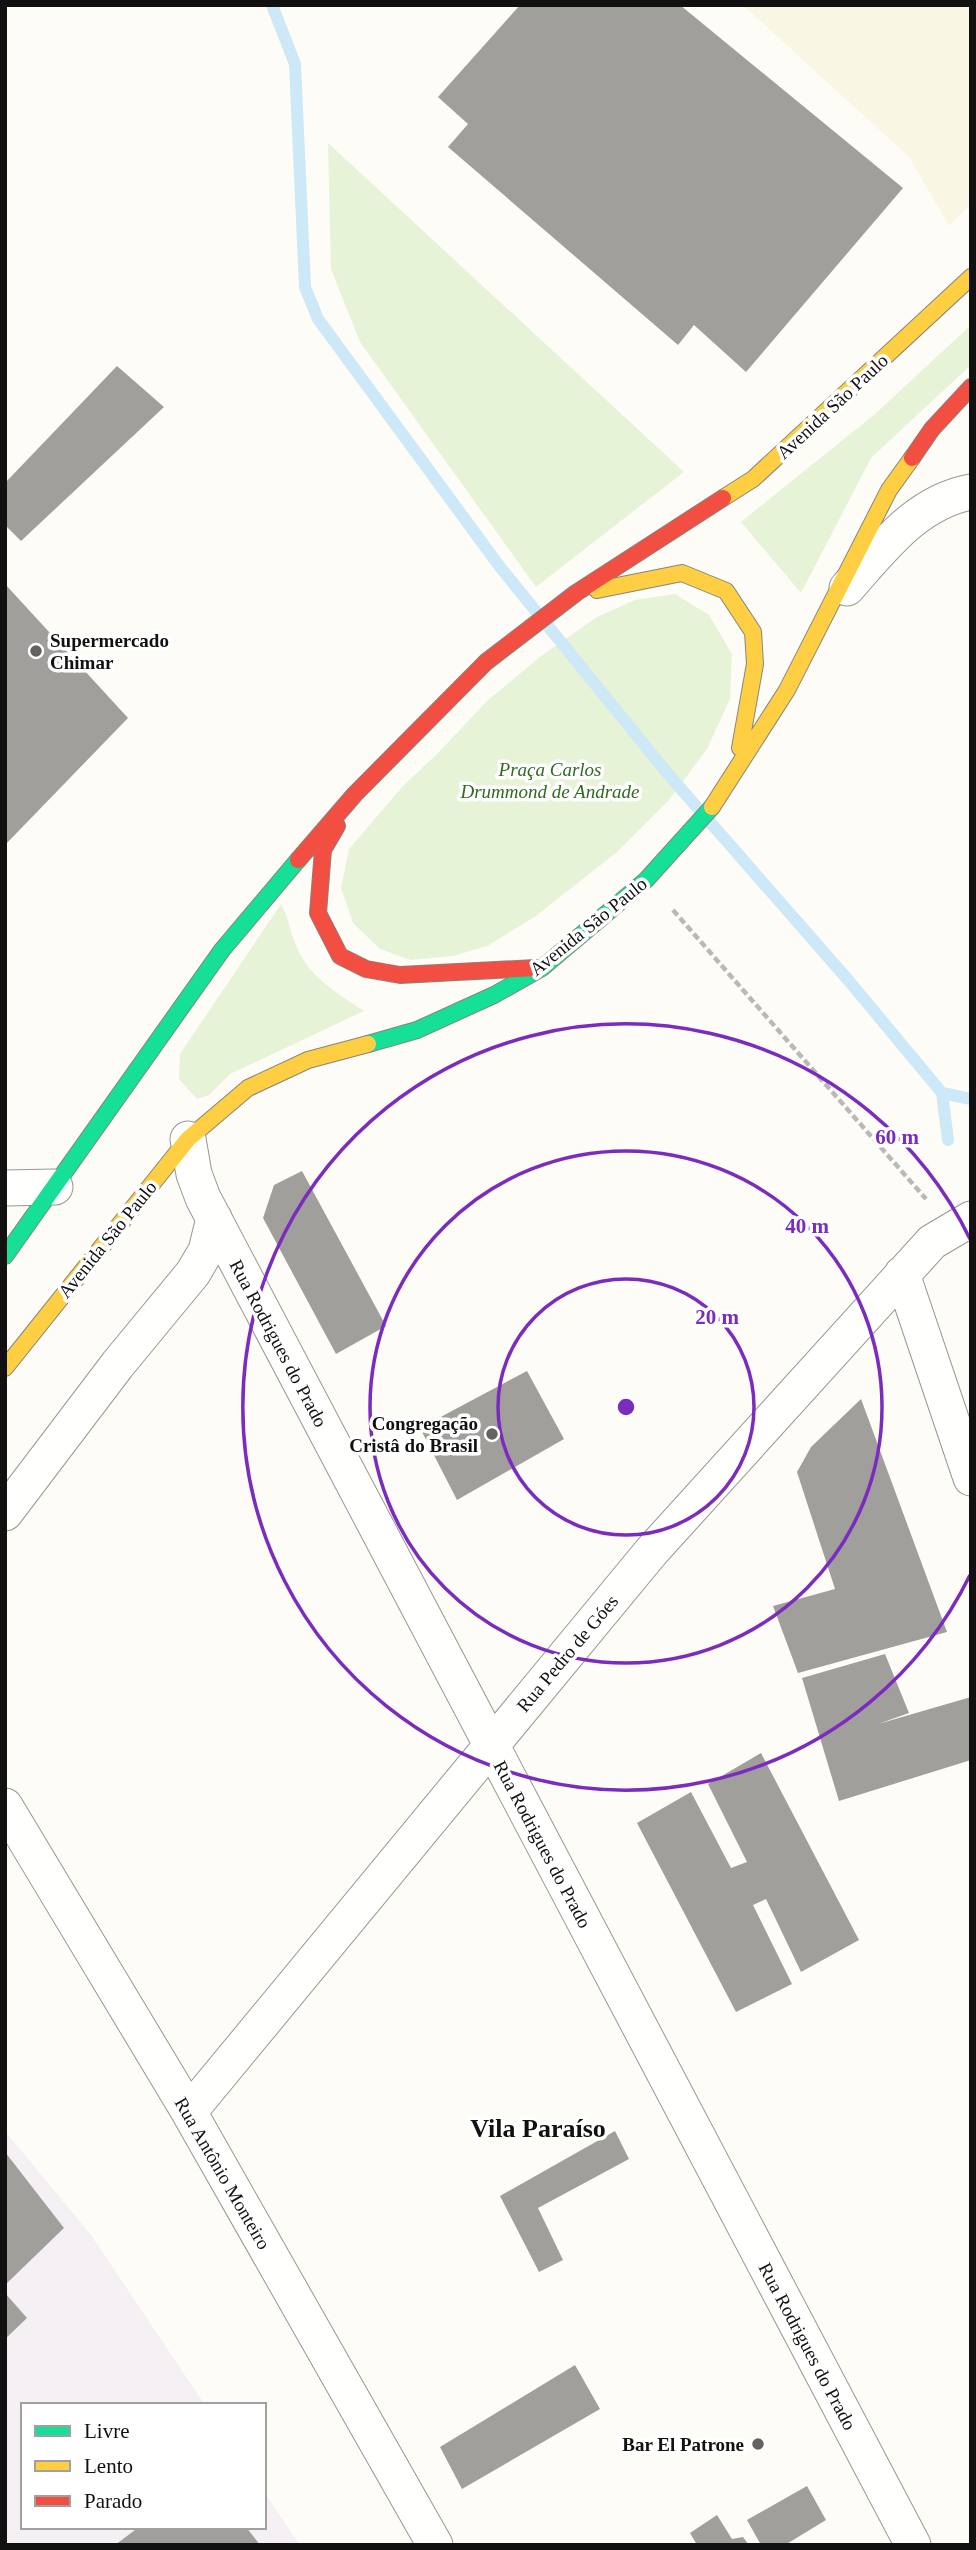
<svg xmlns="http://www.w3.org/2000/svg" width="976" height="2550" viewBox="0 0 976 2550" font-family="'Times New Roman',serif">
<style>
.industrial{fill:#f5f0f3}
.farmland{fill:#f9f7e4}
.green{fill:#e7f3d7}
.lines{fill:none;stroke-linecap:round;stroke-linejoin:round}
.stream{stroke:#cde8f7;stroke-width:12}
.building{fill:#a19f9c}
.street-casing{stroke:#979795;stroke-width:37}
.fast-casing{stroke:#858482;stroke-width:18}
.slow-casing{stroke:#858482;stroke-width:18}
.jam-casing{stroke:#858482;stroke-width:18}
.path{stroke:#b9b9b8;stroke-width:4.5;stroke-dasharray:7 3.5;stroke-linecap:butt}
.street{stroke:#fffffe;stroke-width:35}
.fast{stroke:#16e098;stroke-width:16}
.slow{stroke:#ffcf43;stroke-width:16}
.jam{stroke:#f24e42;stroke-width:16}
.ring{fill:none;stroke:#7b2cbf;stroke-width:3.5}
.poi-dot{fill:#646362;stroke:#fff;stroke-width:2.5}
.labels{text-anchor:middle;stroke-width:7;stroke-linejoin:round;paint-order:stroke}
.street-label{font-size:19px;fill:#111;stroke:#fff}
.poi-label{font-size:19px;font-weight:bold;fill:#111;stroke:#fff;text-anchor:end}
.park-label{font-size:19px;font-style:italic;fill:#2f6b1f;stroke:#fff}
.district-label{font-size:26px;font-weight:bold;fill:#111;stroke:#fff}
.centre{fill:#7b2cbf;stroke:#fff;stroke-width:3.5}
.ring-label{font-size:21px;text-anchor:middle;font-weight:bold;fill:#7b2cbf;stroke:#fff;stroke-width:7;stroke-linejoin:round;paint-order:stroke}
</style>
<rect width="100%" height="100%" fill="#fdfcf7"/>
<path class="industrial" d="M5,2131L91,2235L205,2405H23V2527H264V2492L300,2545H5Z"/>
<path class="farmland" d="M743,5H971V204L949,226L909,157Z"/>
<path class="green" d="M328,143L684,472L536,587L360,342L331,269Z
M971,325V365L871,458L801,593L741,522L875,414Z
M675,594L709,615L732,654L730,699L707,749L669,800L617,852L536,916L487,946L453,956L411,960L380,949L353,923L341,888L349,849L403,786L438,753L487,701L541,656L597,617L635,600Z
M281,904C289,918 290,932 296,946C310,978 337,993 364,1011L230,1074L209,1095L197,1099L179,1079L180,1054Z"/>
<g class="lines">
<path class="stream" d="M272,5L295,64L305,287L318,319L500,567L668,774L849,981L942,1093L971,1099
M942,1093L948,1140"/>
</g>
<path class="building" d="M520,5H680L903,188L746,372L694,325L678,345L448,147L468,124L438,97Z
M117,366L164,407L21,541L5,525V483Z
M5,584L128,718L5,845Z
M302,1171L386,1326L336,1354L263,1218L274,1185Z
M527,1371L564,1439L457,1500L420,1428Z
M861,1399L947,1632L798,1673L773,1606L835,1589L797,1472L811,1447Z
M885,1654L909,1713L878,1724L971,1697V1760L839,1801L802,1678Z
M761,1753L859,1940L801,1972L766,1899L753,1905L792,1984L736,2012L637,1823L691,1792L731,1868L747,1862L708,1784Z
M615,2131L629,2159L538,2208L563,2260L539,2272L500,2196Z
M5,2152L64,2228L5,2285Z
M5,2293L27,2318L5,2339Z
M575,2365L600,2409L462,2489L440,2447Z
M807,2486L826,2520L785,2545H761L747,2520Z
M717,2515L732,2539L743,2537L749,2545H697L690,2533Z
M139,2527H246L260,2545H115Z"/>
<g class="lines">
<g class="street-casing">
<path id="street" d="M847,588C882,549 916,502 971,492
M188,1139L194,1174L203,1198L913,2545
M5,1188L55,1187
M902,1274L971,1478
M5,1513L118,1364L193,1273L206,1251L214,1218
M5,1806L189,2112L435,2545
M189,2112L651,1552L932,1242L971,1219"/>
</g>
<g class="fast-casing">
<path id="fast" d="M368,1044L417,1030L494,995L542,968L646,880L712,807
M5,1256L222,950L298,860"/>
</g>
<g class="slow-casing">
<path id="slow" d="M723,498L753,479L971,277
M597,590L682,573L726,591L753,632L755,664L740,748
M712,807L787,690L889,490L912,458
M5,1368L188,1139L248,1088L308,1060L368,1044"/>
</g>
<g class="jam-casing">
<path id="jam" d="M912,458L932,429L971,387
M337,826L323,850L318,913L340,956L366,969L400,975L536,968
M298,860L355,794L486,662L576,593L723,498"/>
</g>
<path class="path" d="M673,910L926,1199"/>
<use href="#street" class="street"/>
<use href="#fast" class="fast"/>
<use href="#slow" class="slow"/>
<use href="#jam" class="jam"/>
</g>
<g class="ring">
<circle cx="626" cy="1407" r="128"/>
<circle cx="626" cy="1407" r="256"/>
<path d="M970 1575A383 383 0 1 1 970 1239"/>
</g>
<g class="poi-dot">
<circle cx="36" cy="651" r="7"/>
<circle cx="492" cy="1434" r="7"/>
<circle cx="758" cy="2444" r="7"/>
</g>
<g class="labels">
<g class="street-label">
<text transform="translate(832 406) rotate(-43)" y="7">Avenida São Paulo</text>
<text transform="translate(588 926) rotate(-39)" y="7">Avenida São Paulo</text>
<text transform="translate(107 1239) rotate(-51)" y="7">Avenida São Paulo</text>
<text transform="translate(279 1343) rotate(62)" y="7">Rua Rodrigues do Prado</text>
<text transform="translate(567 1653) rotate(-50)" y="7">Rua Pedro de Góes</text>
<text transform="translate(543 1844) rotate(62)" y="7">Rua Rodrigues do Prado</text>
<text transform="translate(223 2173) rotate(60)" y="7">Rua Antônio Monteiro</text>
<text transform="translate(808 2346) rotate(62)" y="7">Rua Rodrigues do Prado</text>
</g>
<g class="poi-label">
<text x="50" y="647" text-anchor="start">Supermercado<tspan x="50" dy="22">Chimar</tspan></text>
<text x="478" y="1430">Congregação<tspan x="478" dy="22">Cristâ do Brasil</tspan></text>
<text x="744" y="2451">Bar El Patrone</text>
</g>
<g class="park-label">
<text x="550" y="776">Praça Carlos<tspan x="550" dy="22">Drummond de Andrade</tspan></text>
</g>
<g class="district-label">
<text x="538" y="2137">Vila Paraíso</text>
</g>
</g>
<circle cx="626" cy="1407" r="10" class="centre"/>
<g class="ring-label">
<text x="897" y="1144">60 m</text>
<text x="807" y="1233">40 m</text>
<text x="717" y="1324">20 m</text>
</g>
<rect width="976" height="2550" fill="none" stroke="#111111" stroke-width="14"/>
<rect x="21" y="2403" width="245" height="126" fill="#ffffff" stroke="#a0a0a0" stroke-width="2"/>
<rect x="35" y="2426" width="35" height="10" fill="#16e098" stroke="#a0a0a0" stroke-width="2"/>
<text x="84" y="2438" font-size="21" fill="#111111">Livre</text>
<rect x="35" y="2461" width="35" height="10" fill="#ffcf43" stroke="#a0a0a0" stroke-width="2"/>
<text x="84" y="2473" font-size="21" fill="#111111">Lento</text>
<rect x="35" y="2496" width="35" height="10" fill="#f24e42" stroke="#a0a0a0" stroke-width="2"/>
<text x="84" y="2508" font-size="21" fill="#111111">Parado</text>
</svg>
